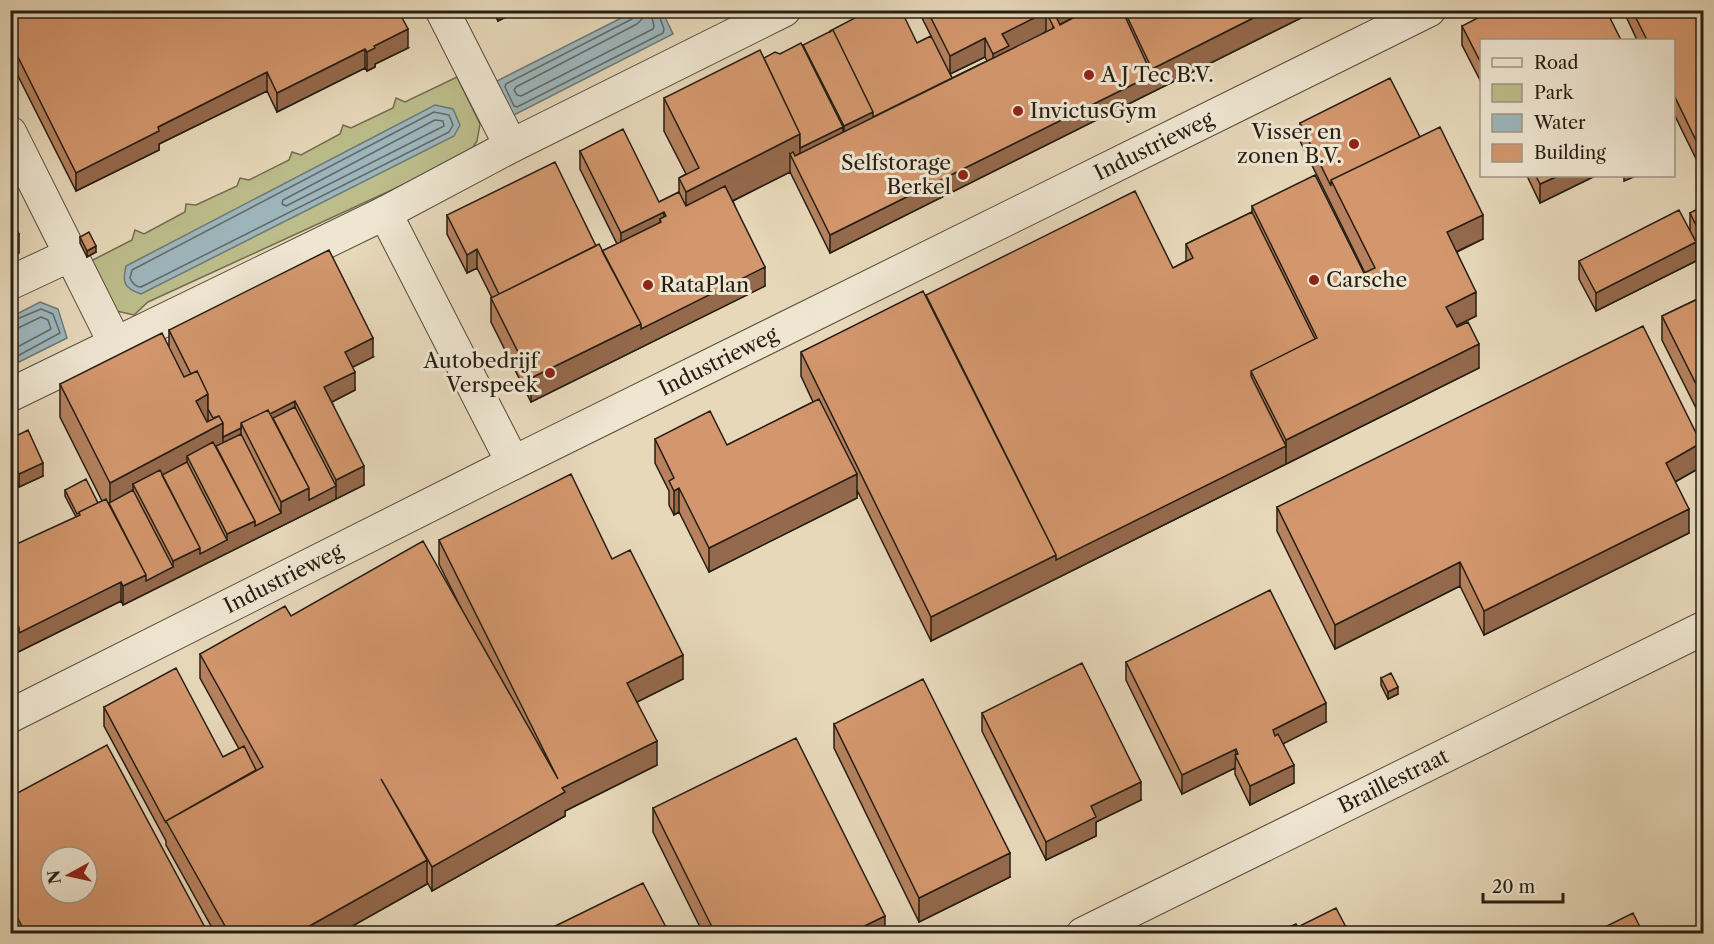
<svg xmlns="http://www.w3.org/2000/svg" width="1714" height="944" viewBox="0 0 1714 944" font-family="'Libre Caslon Text',serif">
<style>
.green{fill:#bcbd8b;stroke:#716e4f;stroke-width:1.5}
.water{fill:#9db6bc;stroke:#6d7978;stroke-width:1.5}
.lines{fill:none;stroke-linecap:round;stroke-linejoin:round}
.shore{stroke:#626a68;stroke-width:1.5}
.minor-casing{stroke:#564c3d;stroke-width:35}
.minor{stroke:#efe6d2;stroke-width:33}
.wall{fill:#b5815e;stroke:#261e13;stroke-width:1.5;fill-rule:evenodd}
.shaded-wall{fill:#94694c;stroke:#261e13;stroke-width:1.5}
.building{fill:#d3966d;stroke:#261e13;stroke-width:1.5;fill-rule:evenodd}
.poi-dot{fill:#8f2418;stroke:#efe6d2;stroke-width:2}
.labels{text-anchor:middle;stroke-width:6;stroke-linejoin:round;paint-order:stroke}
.poi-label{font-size:21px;fill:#261e13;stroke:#efe6d2;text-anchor:start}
.street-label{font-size:21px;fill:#261e13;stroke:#efe6d2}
</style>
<rect width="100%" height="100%" fill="#e7d8ba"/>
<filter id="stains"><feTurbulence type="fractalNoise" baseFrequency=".00333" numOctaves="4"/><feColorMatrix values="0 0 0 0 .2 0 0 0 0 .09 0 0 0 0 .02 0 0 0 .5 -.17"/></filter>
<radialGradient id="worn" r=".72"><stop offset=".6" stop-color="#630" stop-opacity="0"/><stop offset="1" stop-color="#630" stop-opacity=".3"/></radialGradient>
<path class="green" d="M457,77L480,124L477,141L468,155L148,302L134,315L112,310L87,263L132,240L135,230L144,234L185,212L186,204L196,205L237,186L240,178L249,180L289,160L292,152L301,155L340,134L343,125L351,128L393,108L396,98L405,102Z"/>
<path class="water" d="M635,11H662L673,34L512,116L495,82Z
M435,105L453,109L460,125L454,136L141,294C124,288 122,283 126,266Z
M40,302L58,309L67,338L11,366V317Z"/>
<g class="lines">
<path class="shore" d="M636,10L632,19L506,84L505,87L514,106L517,107L663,33L664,29L657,10
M643,10L642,19L637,24L516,87L514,90L517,95L521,96L653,29L654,26L650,10
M434,112L449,115L453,125L449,132L141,287C135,287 132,283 130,278L132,270Z
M435,120L443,121L444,126L286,206L282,204L283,200Z
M10,322L41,309L53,314L60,333L10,360
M10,329L18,328L41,317L48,320L51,329L10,351"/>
<g class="minor-casing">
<g id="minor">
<path d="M442,10L511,146"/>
<path d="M10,133L115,343"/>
<path d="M385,213L513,463"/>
<path d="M10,283L70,255"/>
<path d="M10,395L385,213L511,146L784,10"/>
<path id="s1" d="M10,716L513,463L1429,10"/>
<path id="s2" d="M1083,934L1704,628"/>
</g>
</g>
<use href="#minor" class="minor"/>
</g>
<path class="wall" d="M10,10L408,48L375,64V67L367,71L365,68L277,112L267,91L159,144V150L76,191L10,60Z
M492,10H520L498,21Z
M918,10H1317L830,253L790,172L733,201L765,286L531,402L491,322V298H492L477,268L467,273L447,234V215L596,246L602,251L617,244L580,169V151L659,202L679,192V178L686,174L664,131V98L764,58L803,48V45L917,43L931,36ZM985,57L987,61L952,78L950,74Z
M1623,10H1704V175L1674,114V40H1637Z
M1462,26L1482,40V84L1462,45Z
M1300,123L1420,137L1483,239L1457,252L1476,316L1456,326L1479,368L931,641L857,490V498L709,572L679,512L674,515L669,505V491L655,463V439L727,445L813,402L801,376V352L926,295L1173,268L1186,261V244L1252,212V206L1364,273H1365L1300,141Z
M1527,176H1595L1540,203Z
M1690,213L1704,218V258L1701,259L1696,249V261L1596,311L1579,279V261L1690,230Z
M80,237L96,252L87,257L80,243Z
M1704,296V411L1699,414L1662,340V316Z
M169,330L373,357L352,367L355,390L332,402L364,485L123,605L121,601L10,656L76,517L65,496V490L98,503L102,501L60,417V384L169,347Z
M10,439L43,476L19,487L10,468Z
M1701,467L1675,482L1689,533L1484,635L1460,586L1335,649L1277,531V507Z
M439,540L612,559L683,679L637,702L657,765L565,811V816L432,891L427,882V884L340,933H215L166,845V841L104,726V707L223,757L239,749L200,678V654L291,616L461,608L439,564Z
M1126,662L1326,722L1283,743L1294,783L1250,805L1235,774V768L1182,794L1126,680Z
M1381,678L1398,694L1388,699L1381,685Z
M982,713L1141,800L1096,822V836L1046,860L982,731Z
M834,724L1010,877L919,922L834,748Z
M10,784L16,794L208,933H13L10,929Z
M653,808L885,933H703L653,832Z"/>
<path class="shaded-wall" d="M498,10H520L498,21Z
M1053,10H1088L1053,28Z
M1269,10H1317L830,253V235L1152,75V69Z
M1046,12V31L993,73V54L1002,34Z
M408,29V48L375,64V67L367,71V52L374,46Z
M985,38V57L950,74V56Z
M365,49V68L277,112V93Z
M267,72V91L159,144V150L76,191V173L158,127Z
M952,78L844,145V126L873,112Z
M843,127V146L800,167V148Z
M800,134V167L790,154V172L686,224V192Z
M1558,176H1595L1540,203V184Z
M1624,176H1636L1624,181Z
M664,212V230L660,219V232L621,252V233Z
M1483,215V239L1447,256V232Z
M19,234V253L10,257V238Z
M1704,234V258L1701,259V235Z
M1696,242V261L1596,311V293Z
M96,246V252L87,257V251Z
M477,249V268L467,273V255Z
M765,267V286L531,402V378L641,324Z
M1476,292V316L1446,331V307Z
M373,338V357L345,371V352Z
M1479,344V368L1286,464V440Z
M355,372V390L324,406V387Z
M1704,387V411L1699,414V390Z
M208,394V427L196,401Z
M295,401V420L243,427Z
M223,423V456H187V475L133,484V503L110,511V483Z
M241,428V447L223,456V437Z
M1701,443V467L1666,487V463Z
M1286,446V464L931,641V617L1056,555Z
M43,463V476L19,487V474Z
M364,466V485L336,499V480Z
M857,474V498L709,572V548Z
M336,486V499L123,605V586L146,575L173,567V561L200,548L227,540V534L255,521L281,513V502L309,488Z
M679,488V512L674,515V491Z
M1689,509V533L1484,635V611Z
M1460,562V586L1335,649V625Z
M121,582V601L10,656V632Z
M683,655V679L627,707V683Z
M1398,687V694L1388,699V692Z
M1326,703V722L1273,749V730Z
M657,741V765L565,811V816L432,891V867L562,788Z
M1236,749L1235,768L1182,794V775Z
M1294,765V783L1250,805V786Z
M1141,782V800L1096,822V836L1046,860V842L1091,806Z
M1010,853V877L919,922V898Z
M427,860V884L340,933H297Z
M885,916V933H850Z"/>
<path class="building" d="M10,10H398L408,29L374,46L375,48L367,52L365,49L277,93L267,72L158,127L159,131L76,173L10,41Z
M870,10H901L917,43L931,36L952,78L873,117V112L833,30L830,32V31Z
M927,10H1053L1060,25L1088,10H1122L1152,75L830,235L790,154L793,152L795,156L1054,28L1046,12L1002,34L1009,46L993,54L985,38L950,56Z
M1124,10H1269L1152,69Z
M1493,10H1606L1621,40H1482V65L1462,26Z
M1632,10H1704V157L1674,95V40H1647Z
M833,30L873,112L844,126L803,45Z
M801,43L843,127L800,148V134L764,58L775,52L780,54Z
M760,50L800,134L686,192L679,178L699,168L664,98Z
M1390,78L1420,137L1331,180V186L1300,123Z
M1440,127L1483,215L1447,232L1476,292L1446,307L1457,327L1468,322L1479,344L1286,440L1251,371L1317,338L1252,206L1315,175L1364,273L1375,268L1331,180Z
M623,129L659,202L679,192L686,206L725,186L765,267L641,329V324L602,251L661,222L660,219L666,216L664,212L621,233L580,151Z
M555,162L596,246L499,294L477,249L467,255L447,215Z
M1536,176H1558L1540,184Z
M1135,191L1173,268L1193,258L1186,244L1252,212L1315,339L1251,371V376L1286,446L1056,560V555L926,295Z
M1699,208L1704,218V234L1701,235L1690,213Z
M1679,210L1696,242L1596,293L1579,261Z
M10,216L19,234L10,238Z
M89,232L96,246L87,251L80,237Z
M599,244L641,324L531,378L491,298Z
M329,250L373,338L345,352L355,372L324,387L364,466L336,480L295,401L270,414L268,410L241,423V428L223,437V423L219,416L213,418L208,409V394L197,371L191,374L169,330Z
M923,291L1056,555L931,617L801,352Z
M1704,296V387L1699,390L1662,316Z
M1643,326L1701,443L1666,463L1689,509L1484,611L1460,562L1335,625L1277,507Z
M162,333L184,377L197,371L208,394L196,401L207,422L219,416L223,423L110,483L60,384Z
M819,399L857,474L709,548L679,488L674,491L669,481L674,478L655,439L710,411L727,445Z
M295,407L336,486L309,500V488L273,418Z
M268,410L309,488L281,502L241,423Z
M28,430L43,463L19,474L10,456V439Z
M241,434L281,513L255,526V521L216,446Z
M213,442L255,521L227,534L187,456Z
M187,462L227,540L200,554V548L162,475Z
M160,470L200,548L173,561L133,484Z
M571,474L612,559L630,550L683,655L627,683L657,741L562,788L565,792L432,867L381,779L427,860L297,933H229L166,821L263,767L200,654L285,606L291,616L423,541L558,779L439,540Z
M86,479L98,503L79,512V513L77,514L65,490Z
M133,490L173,567L146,581V575L109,503Z
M106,499L146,575L123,586L121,582L19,633V628L10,613V547L80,515L79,512Z
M1270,590L1326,703L1273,730L1275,736L1278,734L1294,765L1250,786L1235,755L1238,754L1236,749L1182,775L1126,662Z
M10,613L19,628L10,632Z
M1082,663L1141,782L1091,806L1096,817L1046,842L982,713Z
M176,668L223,757L244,746L256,770L166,821V823L104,707Z
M1391,673L1398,687L1388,692L1381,678Z
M923,679L1010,853L919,898L834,724Z
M796,738L885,916L850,933H715L653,808Z
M107,745L208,933H26L10,905V797ZM51,857H87V893H51Z
M10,784L16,794L10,797Z
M643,883L669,933H541Z
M1336,908L1349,933H1276L1296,924L1298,927Z
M1633,913L1643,933H1593Z"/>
<g class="poi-dot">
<circle cx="1089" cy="75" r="6"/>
<circle cx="1018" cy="111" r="6"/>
<circle cx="1354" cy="144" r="6"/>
<circle cx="963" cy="175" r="6"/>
<circle cx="1314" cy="280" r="6"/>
<circle cx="648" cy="285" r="6"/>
<circle cx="550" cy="373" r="6"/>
</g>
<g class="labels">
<g class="poi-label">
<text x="1101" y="82">A J Tec B.V.</text>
<text x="1030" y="118">InvictusGym</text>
<text x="1342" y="139" text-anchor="end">Visser en<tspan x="1342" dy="24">zonen B.V.</tspan></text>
<text x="951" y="170" text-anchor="end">Selfstorage<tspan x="951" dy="24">Berkel</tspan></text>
<text x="1326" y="287">Carsche</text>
<text x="660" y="292">RataPlan</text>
<text x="538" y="368" text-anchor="end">Autobedrijf<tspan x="538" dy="24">Verspeek</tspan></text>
</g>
<g class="street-label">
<text dy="7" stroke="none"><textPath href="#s1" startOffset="1278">Industrieweg</textPath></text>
<text dy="7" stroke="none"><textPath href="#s1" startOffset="792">Industrieweg</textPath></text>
<text dy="7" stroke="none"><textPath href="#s1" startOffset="306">Industrieweg</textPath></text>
<text dy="7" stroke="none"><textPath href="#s2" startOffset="346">Braillestraat</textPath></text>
</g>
</g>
<rect width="1714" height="944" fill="none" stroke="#e7d8ba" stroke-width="36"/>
<rect x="12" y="12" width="1690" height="920" fill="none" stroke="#261e13" stroke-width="3"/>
<rect x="18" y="18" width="1678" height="908" fill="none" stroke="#261e13" stroke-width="1.5"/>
<rect x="1480" y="39" width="195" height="138" fill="#efe6d2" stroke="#9f9686" stroke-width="1.5"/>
<rect x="1492" y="58" width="30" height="9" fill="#efe6d2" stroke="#9f9686" stroke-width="1.5"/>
<text x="1534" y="69" font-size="18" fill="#261e13">Road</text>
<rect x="1492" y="84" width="30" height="18" fill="#bcbd8b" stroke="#9f9686" stroke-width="1.5"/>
<text x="1534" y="99" font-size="18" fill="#261e13">Park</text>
<rect x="1492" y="114" width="30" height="18" fill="#9db6bc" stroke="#9f9686" stroke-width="1.5"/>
<text x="1534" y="129" font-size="18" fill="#261e13">Water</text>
<rect x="1492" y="144" width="30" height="18" fill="#d3966d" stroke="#9f9686" stroke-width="1.5"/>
<text x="1534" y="159" font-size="18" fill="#261e13">Building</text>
<g transform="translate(69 875) rotate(262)"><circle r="28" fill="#efe6d2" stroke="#9f9686" stroke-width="1.5"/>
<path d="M0-4.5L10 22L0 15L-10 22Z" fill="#8f2418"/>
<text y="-9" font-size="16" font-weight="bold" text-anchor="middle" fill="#261e13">N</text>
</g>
<path d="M1483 893v9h80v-9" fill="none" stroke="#261e13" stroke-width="3"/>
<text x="1492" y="893" font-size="18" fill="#261e13" stroke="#efe6d2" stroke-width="4.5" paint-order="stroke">20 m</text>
<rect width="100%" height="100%" filter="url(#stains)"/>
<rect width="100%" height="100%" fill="url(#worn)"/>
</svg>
